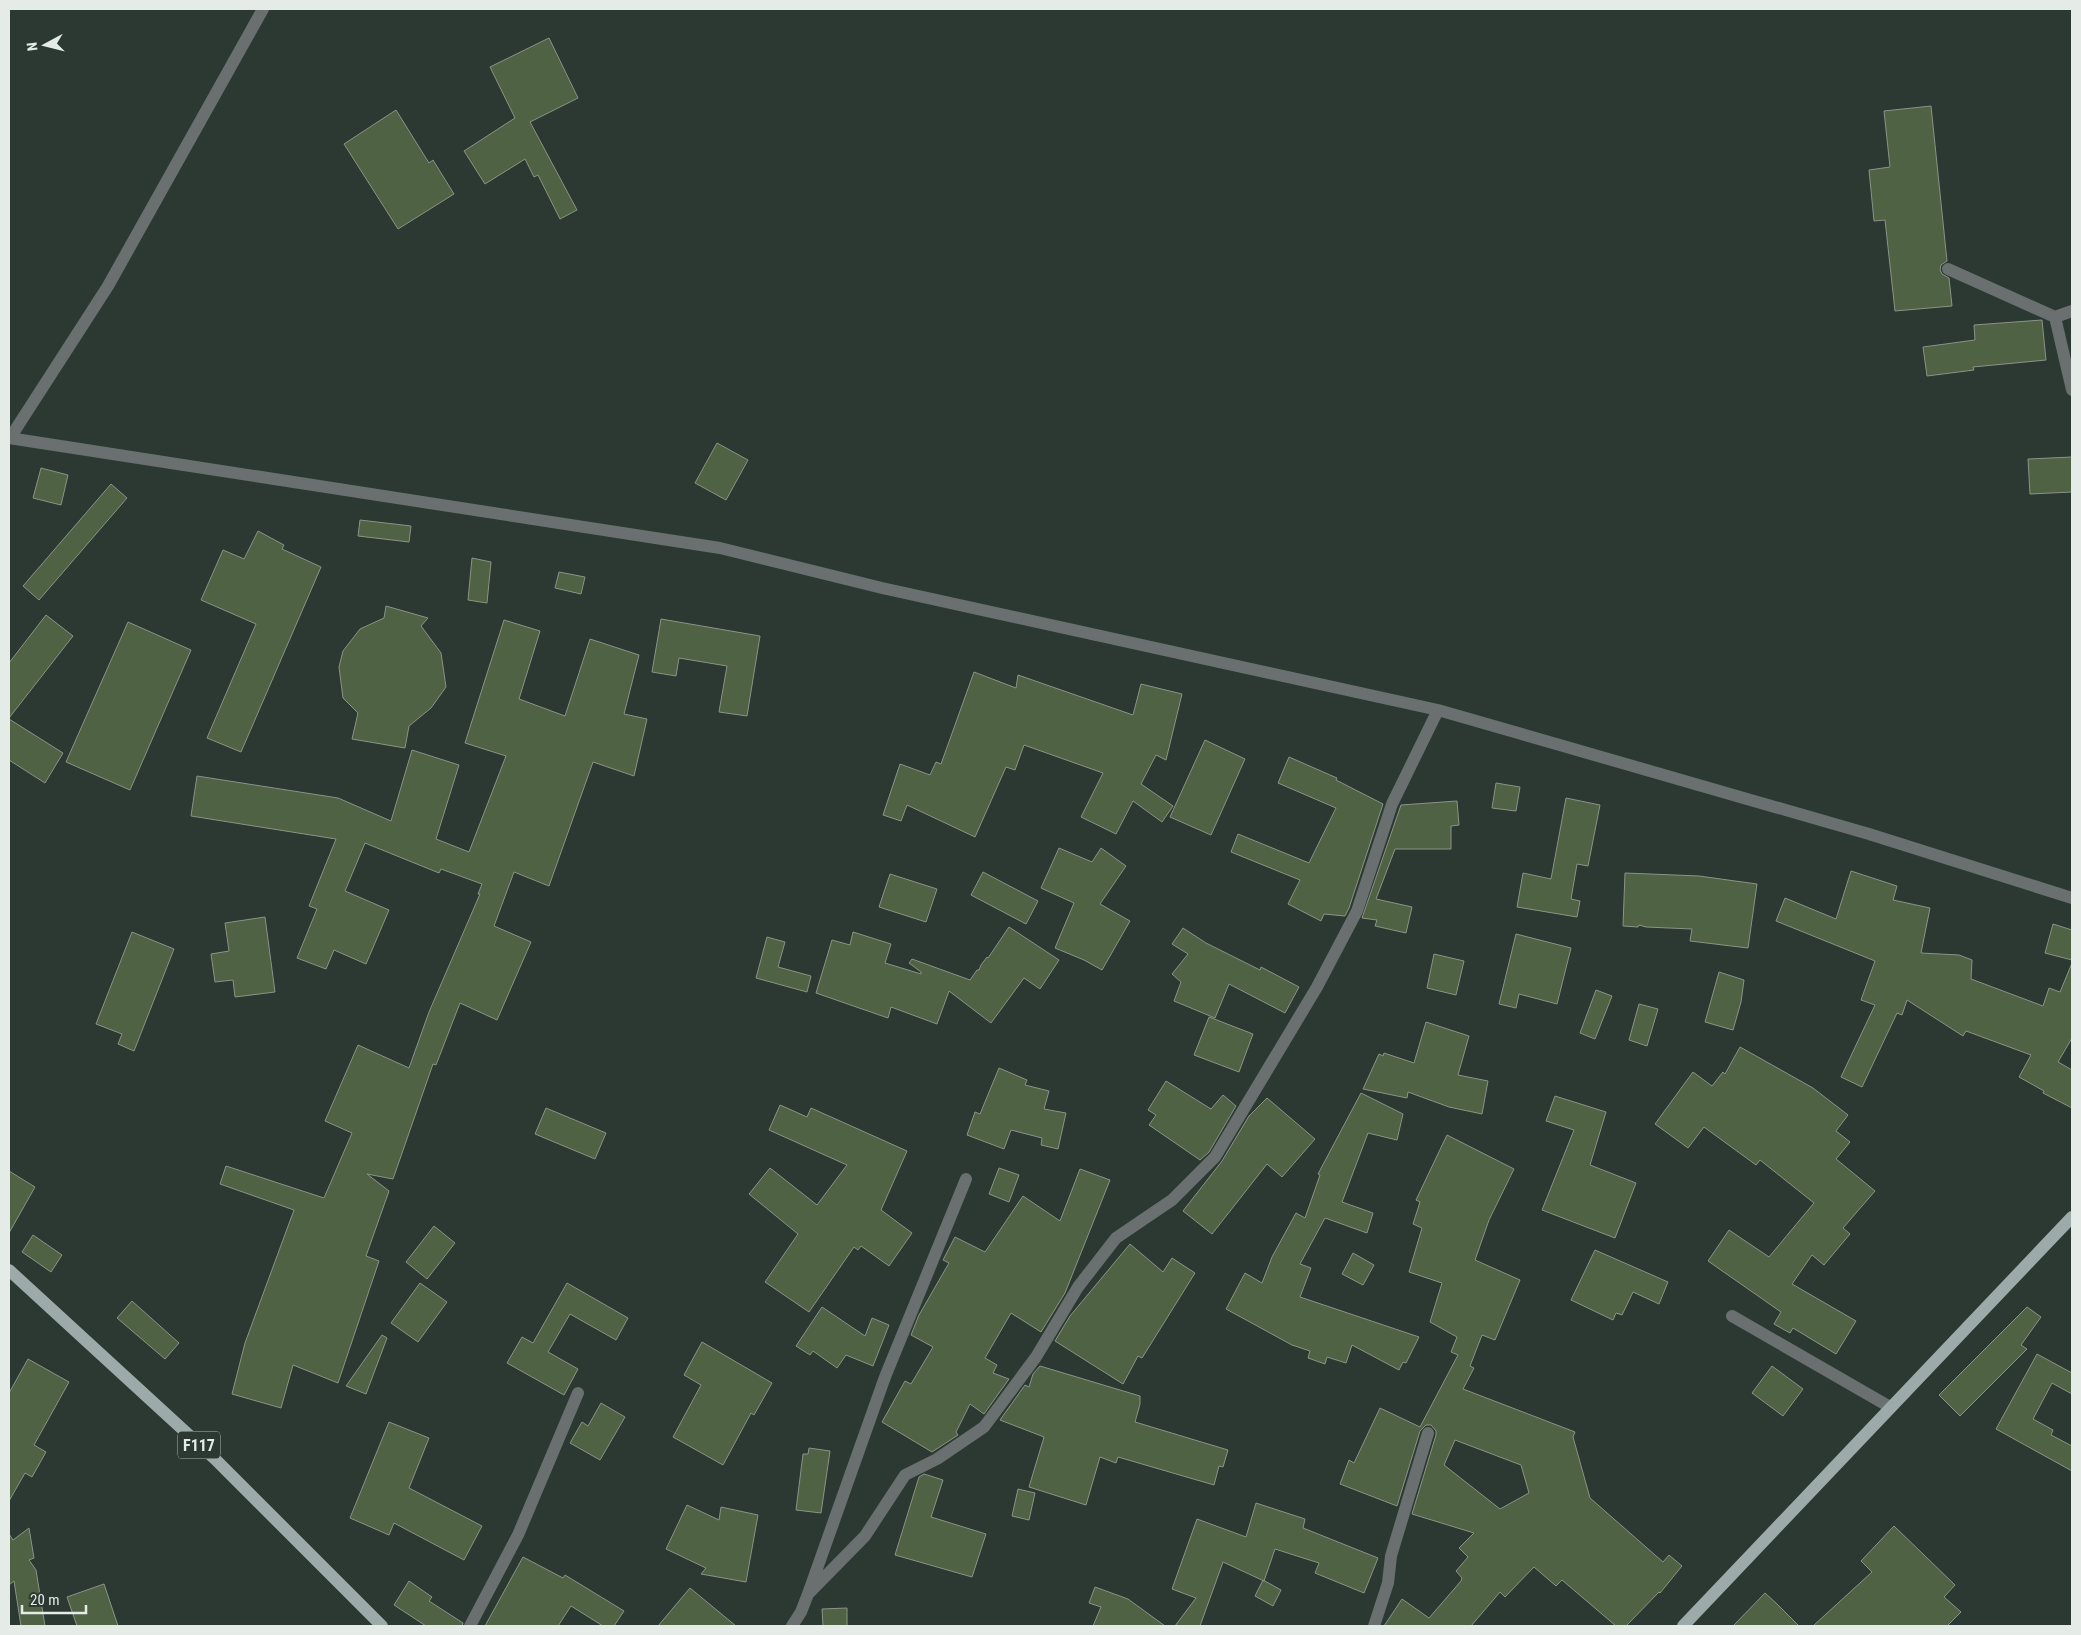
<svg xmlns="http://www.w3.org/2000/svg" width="2081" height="1635" viewBox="0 0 2081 1635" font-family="'Roboto Condensed',sans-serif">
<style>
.building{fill:#4f6243;stroke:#8c9387;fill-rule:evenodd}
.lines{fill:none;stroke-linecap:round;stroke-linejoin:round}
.minor{stroke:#69706f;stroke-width:12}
.major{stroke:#9caba9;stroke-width:12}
.labels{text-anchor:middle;stroke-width:4.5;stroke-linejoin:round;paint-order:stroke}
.shield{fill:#2c3832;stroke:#aeb6b1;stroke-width:1}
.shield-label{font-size:16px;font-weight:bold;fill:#e5ece8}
</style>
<rect width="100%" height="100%" fill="#2c3832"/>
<path class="building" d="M549,38L578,98L530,122L577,210L560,219L538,175L534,177L525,159L485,184L464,151L515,118L490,67Z
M1931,106L1947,261L1941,265L1940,270L1942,274L1949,278L1952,306L1895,311L1885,220L1874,221L1869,170L1890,167L1884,111Z
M396,110L429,163L433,160L454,194L398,229L344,144Z
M2042,320L2046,360L1973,367L1974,370L1927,376L1923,347L1975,340L1974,325Z
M717,443L748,460L726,500L695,483Z
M2072,457V492L2030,494L2028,459Z
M41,468L68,475L61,505L33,498Z
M111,484L127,498L39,600L23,586Z
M360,520L411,526L409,542L358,536Z
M258,531L284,545L282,549L321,567L241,752L207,738L256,624L201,600L223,550L244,559Z
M472,558L491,562L487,603L468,600Z
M559,572L585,577L581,594L555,588Z
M386,606L428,618L421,626L441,653L446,687L431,708L409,726L405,748L352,739L358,713L343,698L339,667L343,651L360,629L384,618Z
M46,615L73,636L9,718V663Z
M661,619L760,636L747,716L719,712L727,666L679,658L676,676L652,672Z
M504,620L540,631L519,699L565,716L590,639L639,655L624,714L647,719L634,776L593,762L549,886L514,872L494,926L531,942L497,1020L460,1003L436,1065L433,1064L393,1179L367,1174L389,1191L366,1256L379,1261L338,1383L293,1365L281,1408L232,1394L245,1343L294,1210L220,1184L226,1166L324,1198L352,1133L325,1121L358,1045L409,1068L429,1012L480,894H478L482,884L441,869L439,873L365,843L345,891L389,910L366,964L334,950L326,969L297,958L317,909L309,906L336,839L191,816L197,776L338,798L391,821L412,750L459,765L436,839L469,852L506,756L465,743Z
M128,622L191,650L130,790L66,762Z
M974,672L1016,688L1018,675L1133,715L1141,684L1182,694L1166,760L1156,755L1141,784L1173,806L1162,822L1133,801L1116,834L1081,817L1103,773L1024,745L1015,770L1006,767L975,837L907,805L901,821L883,815L900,764L930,775L936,762L941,764Z
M9,719L63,753L45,783L9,760Z
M1205,740L1245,759L1211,835L1170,817Z
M1289,757L1337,778L1336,780L1383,804L1349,908L1345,916L1324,914L1321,921L1288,904L1300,880L1231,852L1238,834L1309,863L1336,808L1278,783Z
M1496,783L1520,787L1516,811L1492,808Z
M1566,798L1600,805L1588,866L1577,864L1571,899L1580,901L1577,917L1517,907L1523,873L1551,879Z
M1457,801L1459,825L1451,826V849H1395L1376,899L1412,907L1406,933L1375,926L1377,920L1362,918L1401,805Z
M1059,848L1092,862L1101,848L1126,866L1100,904L1130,921L1102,970L1084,960L1055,948L1074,903L1041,888Z
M1851,871L1897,886L1893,900L1930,908L1921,953L1959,955L1972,960L1971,979L2043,1006L2049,988L2060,992L2072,963V1038L2058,1062L2072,1070V1108L2043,1093L2044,1091L2019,1077L2031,1055L1966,1031L1963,1036L1907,1000L1902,1015L1897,1013L1862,1087L1841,1077L1875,1005L1861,1000L1875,961L1776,921L1785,898L1836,919Z
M983,872L1038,901L1026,924L971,895Z
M1625,873L1699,876L1757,884L1748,948L1690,941L1692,929L1646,927L1639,925L1638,927L1623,926Z
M890,874L937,889L926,922L879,907Z
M265,917L275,992L235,997L233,980L215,982L211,954L229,951L225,923Z
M2053,924L2072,930V960L2045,953Z
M1009,927L1059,960L1040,989L1024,978L991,1023L949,991L937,1024L891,1007L888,1018L816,993L832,940L850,945L853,932L891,944L885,963L921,974V972L909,963L912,959L970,980L977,970H979L981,965L987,957L988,958Z
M1183,928L1206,943L1260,970L1261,967L1299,987L1285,1013L1229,984L1215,1018L1174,1001L1181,982L1172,974L1188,954L1172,944Z
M132,932L174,949L134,1051L118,1044L122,1034L96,1024Z
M1516,934L1571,948L1557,1004L1519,994L1516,1008L1499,1004Z
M767,937L785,942L778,967L811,976L807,992L756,978Z
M1434,954L1464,961L1456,995L1427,988Z
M1719,972L1744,980L1741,1002L1733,1030L1705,1022Z
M1596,990L1612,996L1595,1039L1580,1033Z
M1639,1004L1658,1009L1647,1046L1629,1040Z
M1209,1017L1253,1034L1239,1072L1194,1055Z
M1426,1022L1469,1036L1458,1075L1488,1081L1482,1114L1449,1107L1408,1092L1407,1098L1363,1089L1379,1054L1383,1056L1384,1053L1414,1063Z
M1740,1047L1813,1088L1848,1115L1836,1131L1850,1142L1836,1159L1875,1191L1843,1228L1850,1234L1824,1265L1812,1255L1792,1284L1856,1321L1836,1354L1793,1328L1790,1333L1774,1324L1781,1312L1708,1261L1729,1230L1769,1257L1814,1203L1760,1160L1756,1165L1704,1127L1688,1148L1655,1124L1693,1072L1712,1086L1723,1072L1725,1074Z
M999,1068L1027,1080L1025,1085L1049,1091L1044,1109L1066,1113L1058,1149L1041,1145L1042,1138L1011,1130L1004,1149L967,1135L975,1112L980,1114Z
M1166,1081L1211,1109L1223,1095L1236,1106L1209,1152L1200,1160L1149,1125L1156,1115L1148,1110Z
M1361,1093L1403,1114L1397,1140L1368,1133L1342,1202L1373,1213L1367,1233L1325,1218L1300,1264L1311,1268L1300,1297L1419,1337L1406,1363L1403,1362L1399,1370L1352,1345L1346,1363L1327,1357L1325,1364L1308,1358L1310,1351L1292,1345L1226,1309L1245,1273L1262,1283L1272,1257L1296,1213L1305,1218L1320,1175L1318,1174Z
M1555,1096L1606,1112L1590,1165L1636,1183L1615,1238L1542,1210L1574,1130L1546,1121Z
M1267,1098L1315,1139L1282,1177L1267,1164L1212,1234L1183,1211L1222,1161L1249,1116Z
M780,1105L807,1117L811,1108L907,1151L881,1210L912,1233L889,1266L861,1246L858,1250L854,1247L809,1312L765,1282L798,1234L749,1194L770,1168L817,1205L847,1165L769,1130Z
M546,1108L606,1133L595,1159L535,1134Z
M1447,1135L1514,1169L1489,1220L1475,1260L1520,1280L1495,1340L1482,1335L1470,1366L1474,1368L1463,1389L1575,1432L1573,1437L1590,1498L1663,1562L1669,1555L1682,1566L1660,1593L1659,1592L1626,1626H1616L1562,1580L1556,1586L1534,1567L1505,1597L1500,1592L1471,1626H1384L1402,1599L1429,1618L1461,1581L1462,1578L1456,1571L1468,1557L1459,1548L1474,1533L1412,1514L1436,1435V1431L1431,1425H1426L1420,1431L1397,1506L1340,1484L1349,1460L1354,1463L1380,1408L1420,1427L1458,1355L1451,1352L1457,1337L1430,1322L1442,1283L1409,1272L1422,1228L1413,1224L1420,1202L1416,1200ZM1455,1440L1521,1465L1529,1493L1500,1509L1444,1465Z
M999,1168L1019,1175L1009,1202L989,1194Z
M1080,1169L1110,1180L1065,1293L1041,1332L1011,1313L985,1358L997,1365L993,1373L1009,1379L984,1414L970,1404L956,1432L958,1435L932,1452L882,1422L905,1381L911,1384L933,1347L911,1335L919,1315L949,1263L943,1260L955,1237L985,1252L1023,1196L1060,1221Z
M9,1171L35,1187L9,1233Z
M434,1226L455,1243L427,1279L406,1262Z
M33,1235L62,1255L51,1272L22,1252Z
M1130,1244L1163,1272L1172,1258L1195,1273L1142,1358L1138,1356L1123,1384L1055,1341L1070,1316Z
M1595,1250L1668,1282L1659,1304L1633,1292L1622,1315L1616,1313L1613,1320L1571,1300Z
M1353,1253L1374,1265L1363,1285L1342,1274Z
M420,1283L447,1302L418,1342L391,1323Z
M567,1283L628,1318L616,1340L570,1314L548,1352L578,1369L564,1395L507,1363L522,1337L533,1343Z
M132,1301L179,1343L165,1359L117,1318Z
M822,1307L865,1336L872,1318L889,1325L873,1366L846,1355L837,1368L813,1351L810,1355L796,1346Z
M2027,1307L2041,1317L2021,1345L2027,1349L1960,1416L1939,1395Z
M382,1335L387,1338L366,1394L346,1386Z
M702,1342L772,1383L754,1415L751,1413L723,1465L673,1437L701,1385L684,1375Z
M2037,1354L2072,1373V1394L2052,1383L2033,1419L2053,1430L2051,1435L2072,1446V1471L1996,1429Z
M28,1359L69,1382L34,1445L46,1452L32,1477L25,1473L9,1501V1393Z
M1040,1366L1140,1396V1404L1135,1422L1228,1450L1223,1467L1219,1466L1214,1485L1118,1457L1116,1463L1100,1457L1086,1505L1029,1487L1044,1437L1000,1420L1025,1385L1029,1387L1033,1374Z
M1772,1366L1803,1389L1783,1416L1752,1393Z
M601,1403L625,1417L600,1460L570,1443L582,1422L588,1426Z
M389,1422L429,1438L409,1488L482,1526L464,1560L394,1523L389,1535L350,1518Z
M809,1448L830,1451L821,1513L796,1510L803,1454H808Z
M924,1474L943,1480L931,1517L986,1534L972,1577L895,1555L919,1477Z
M1018,1489L1035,1493L1029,1520L1012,1516Z
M1256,1503L1305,1519L1303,1528L1378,1558L1364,1593L1315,1573L1319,1563L1275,1549L1264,1581L1223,1562L1200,1626H1175L1196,1598L1172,1589L1197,1519L1246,1537Z
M687,1505L719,1520L721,1507L758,1515L746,1582L701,1574L706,1568L666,1549Z
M1894,1526L1955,1585L1944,1597L1961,1612L1947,1626H1813L1872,1572L1861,1561Z
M29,1528L34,1558L29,1560L36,1570L45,1626H21L14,1581L9,1585V1534L13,1540Z
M523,1557L563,1578L565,1575L624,1611L614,1626H603L571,1606L558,1626H485Z
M1263,1580L1281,1590L1273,1606L1255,1596Z
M409,1581L432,1597L429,1601L463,1623L462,1626H426L394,1605Z
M104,1584L118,1626H77L67,1597Z
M1095,1587L1128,1599L1165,1626H1093L1101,1607L1089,1603Z
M690,1588L736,1626H658Z
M1765,1593L1777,1604L1799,1626H1733Z
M847,1608V1626H823L822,1609Z"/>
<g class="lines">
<path class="minor" d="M1948,269L2055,317L2072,311
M2055,317L2072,390
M9,438L720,548L882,588L1438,710L1869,834L2072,898
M10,438L108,286L263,9
M1732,1316L1890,1407
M808,1594L865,1536L905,1475L937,1459L984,1427L1036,1357L1078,1287L1116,1238L1172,1200L1215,1157L1317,987L1357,911L1392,804L1438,710
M470,1626L518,1535L578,1393
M792,1626L801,1612L808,1594L885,1377L966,1179
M1374,1626L1388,1583L1391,1556L1428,1433"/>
<path class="major" d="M9,1270L215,1459L382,1626
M1683,1626L2072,1217"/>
</g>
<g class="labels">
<rect class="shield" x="178" y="1431.5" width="42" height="27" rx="4"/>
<g class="shield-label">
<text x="199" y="1451">F117</text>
</g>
</g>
<rect width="2081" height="1635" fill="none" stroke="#e5ece8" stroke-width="20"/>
<g transform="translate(45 45) rotate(263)" stroke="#2c3832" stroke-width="4" paint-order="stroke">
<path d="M0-4L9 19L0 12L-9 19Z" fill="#e5ece8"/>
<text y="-8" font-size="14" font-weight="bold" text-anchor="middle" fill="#e5ece8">N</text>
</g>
<path d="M22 1605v8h64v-8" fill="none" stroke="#e5ece8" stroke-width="2.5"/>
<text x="30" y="1605" font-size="15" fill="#e5ece8" stroke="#2c3832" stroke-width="4" paint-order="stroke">20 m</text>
</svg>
